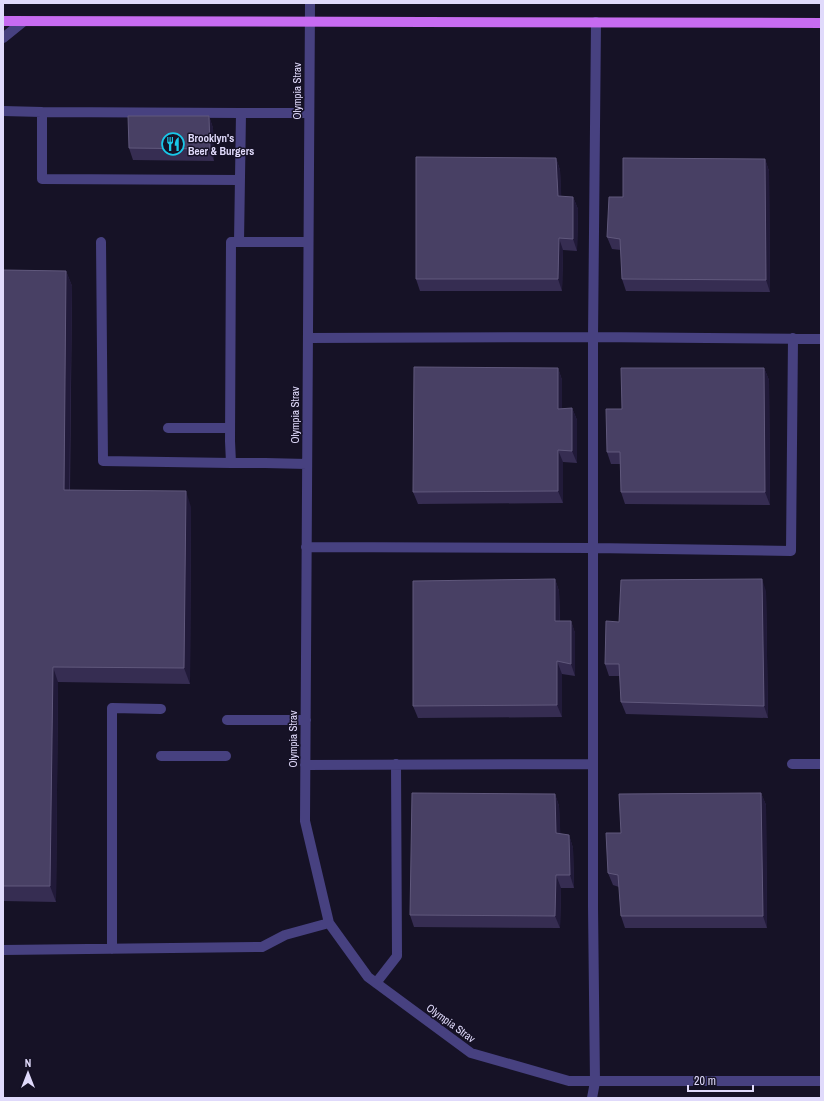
<svg xmlns="http://www.w3.org/2000/svg" width="824" height="1101" viewBox="0 0 824 1101" font-family="'Archivo Narrow',sans-serif">
<style>
.lines{fill:none;stroke-linecap:round;stroke-linejoin:round}
.minor{stroke:#474180;stroke-width:10}
.major{stroke:#c76bf1;stroke-width:10}
.wall{fill:#362d52}
.shaded-wall{fill:#211a39}
.building{fill:#484064;stroke:#60587c}
.labels{text-anchor:middle;stroke-width:3;stroke-linejoin:round;paint-order:stroke}
.street-label{font-size:11px;fill:#e0dafb;stroke:#161226}
.poi-label{font-size:11px;font-weight:bold;fill:#e0dafb;stroke:#161226;text-anchor:start}
</style>
<rect width="100%" height="100%" fill="#161226"/>
<g class="lines">
<path class="minor" d="M310,3L305,821L329,923L368,977L471,1053L569,1081H821
M3,38L24,21
M3,111L42,112
M240,180L42,179V112L241,113
M101,242L103,461L231,463H265L307,464
M239,242L241,113H309
M308,338L593,337L821,339
M168,428H230
M231,463L230,441L231,242H308
M306,547L593,548L791,551L793,338
M227,720H306
M161,756H226
M792,764H821
M305,765L593,764
M112,949V708L161,709
M3,950L262,947L285,935L329,923
M376,983L397,956L396,764
M592,1098L595,1082L593,907V337L596,22"/>
<path class="major" d="M3,21L821,23"/>
</g>
<path class="wall" d="M209,116L213,128L214,161L133,160L129,148Z
M556,158L560,170L561,197H573L578,209L577,251L563,250L562,291H420L416,279Z
M765,159L769,171L770,292L626,291L622,279L621,250L612,249L607,237L623,197Z
M3,270L66,271L72,286L70,490L191,507L190,684L58,682L56,902L3,901Z
M558,368L562,380V409L572,408L577,420V463L563,462V503L418,504L413,492Z
M764,368L769,380L770,505L625,504L621,492L620,464H611L607,452Z
M555,579L559,591L560,621H571L575,633V676L562,674V717L418,718L413,706Z
M766,591L768,718L626,714L621,702L620,676H609L605,664L619,622Z
M761,793L766,805L767,928H625L621,916L619,887L613,885L608,873L621,833Z
M555,794L559,806L560,834L569,835L573,848L574,888H561L560,928L414,927L410,915Z"/>
<path class="shaded-wall" d="M209,116L213,128L214,161L210,149Z
M556,158L560,170L562,209L558,196Z
M765,159L769,171L770,292L766,280Z
M573,197L578,209L577,251L573,239Z
M559,238L563,250L562,291L558,279Z
M66,271L72,286L69,506L64,490Z
M558,368L562,380V422L558,409Z
M764,368L769,380L770,505L765,492Z
M572,408L577,420V463L572,451Z
M558,450L563,462V503L558,491Z
M186,491L191,507L190,684L184,668Z
M555,579L559,591L560,633L555,621Z
M762,579L766,591L768,718L764,706Z
M571,621L575,633V676L571,664Z
M557,661L562,674V717L557,705Z
M53,667L58,682L56,902L50,886Z
M761,793L766,805L767,928L763,916Z
M555,794L559,806L561,845L556,833Z
M569,835L573,848L574,888L570,875Z
M556,875L561,888L560,928L555,916Z"/>
<path class="building" d="M128,116H209L210,149L129,148Z
M416,157L556,158L558,196L573,197V239L559,238L558,279H416Z
M623,158L765,159L766,280L622,279L620,239L607,237L609,197H623Z
M3,270L66,271L64,490L186,491L184,668L53,667L50,886H3Z
M414,367L558,368V409L572,408V451L558,450V491L413,492Z
M621,368H764L765,492H621L620,452H607L606,409H622Z
M555,579V621H571V664L557,661V705L413,706V581Z
M762,579L764,706L621,702L619,664H605L606,621L619,622L621,580Z
M412,793L555,794L556,833L569,835L570,875H556L555,916L410,915Z
M761,793L763,916H621L618,875L608,873L606,833H621L619,794Z"/>
<defs>
<g id="restaurant-ring" transform="scale(1.15)"><circle r="9.5" fill="#161226" stroke="#18c8e9" stroke-width="1.5"/><path d="M-5-6h1v4h1v-4h1v4h1v-4h1v5L-1.5 .5V6h-2V.5L-5-1ZM5-6V6H3V1.5H1.5Q1.5-4 5-6Z" fill="#18c8e9"/></g>
</defs>
<g fill-rule="evenodd">
<use href="#restaurant-ring" x="173" y="144"/>
</g>
<g class="labels">
<g class="street-label">
<text transform="translate(297 91) rotate(-90)" y="4">Olympia Strav</text>
<text transform="translate(295 415) rotate(-90)" y="4">Olympia Strav</text>
<text transform="translate(293 739) rotate(-90)" y="4">Olympia Strav</text>
<text transform="translate(451 1023) rotate(36)" y="4">Olympia Strav</text>
</g>
<g class="poi-label">
<text x="188" y="142">Brooklyn's<tspan x="188" dy="13">Beer &amp; Burgers</tspan></text>
</g>
</g>
<rect width="824" height="1101" fill="none" stroke="#e0dafb" stroke-width="8"/>
<g transform="translate(28 1073)" stroke="#161226" stroke-width="3" paint-order="stroke">
<path d="M0-3L7 15L0 10L-7 15Z" fill="#e0dafb"/>
<text y="-6" font-size="11" font-weight="bold" text-anchor="middle" fill="#e0dafb">N</text>
</g>
<path d="M688 1085v6h65v-6" fill="none" stroke="#e0dafb" stroke-width="2"/>
<text x="694" y="1085" font-size="12" fill="#e0dafb" stroke="#161226" stroke-width="3" paint-order="stroke">20 m</text>
</svg>
